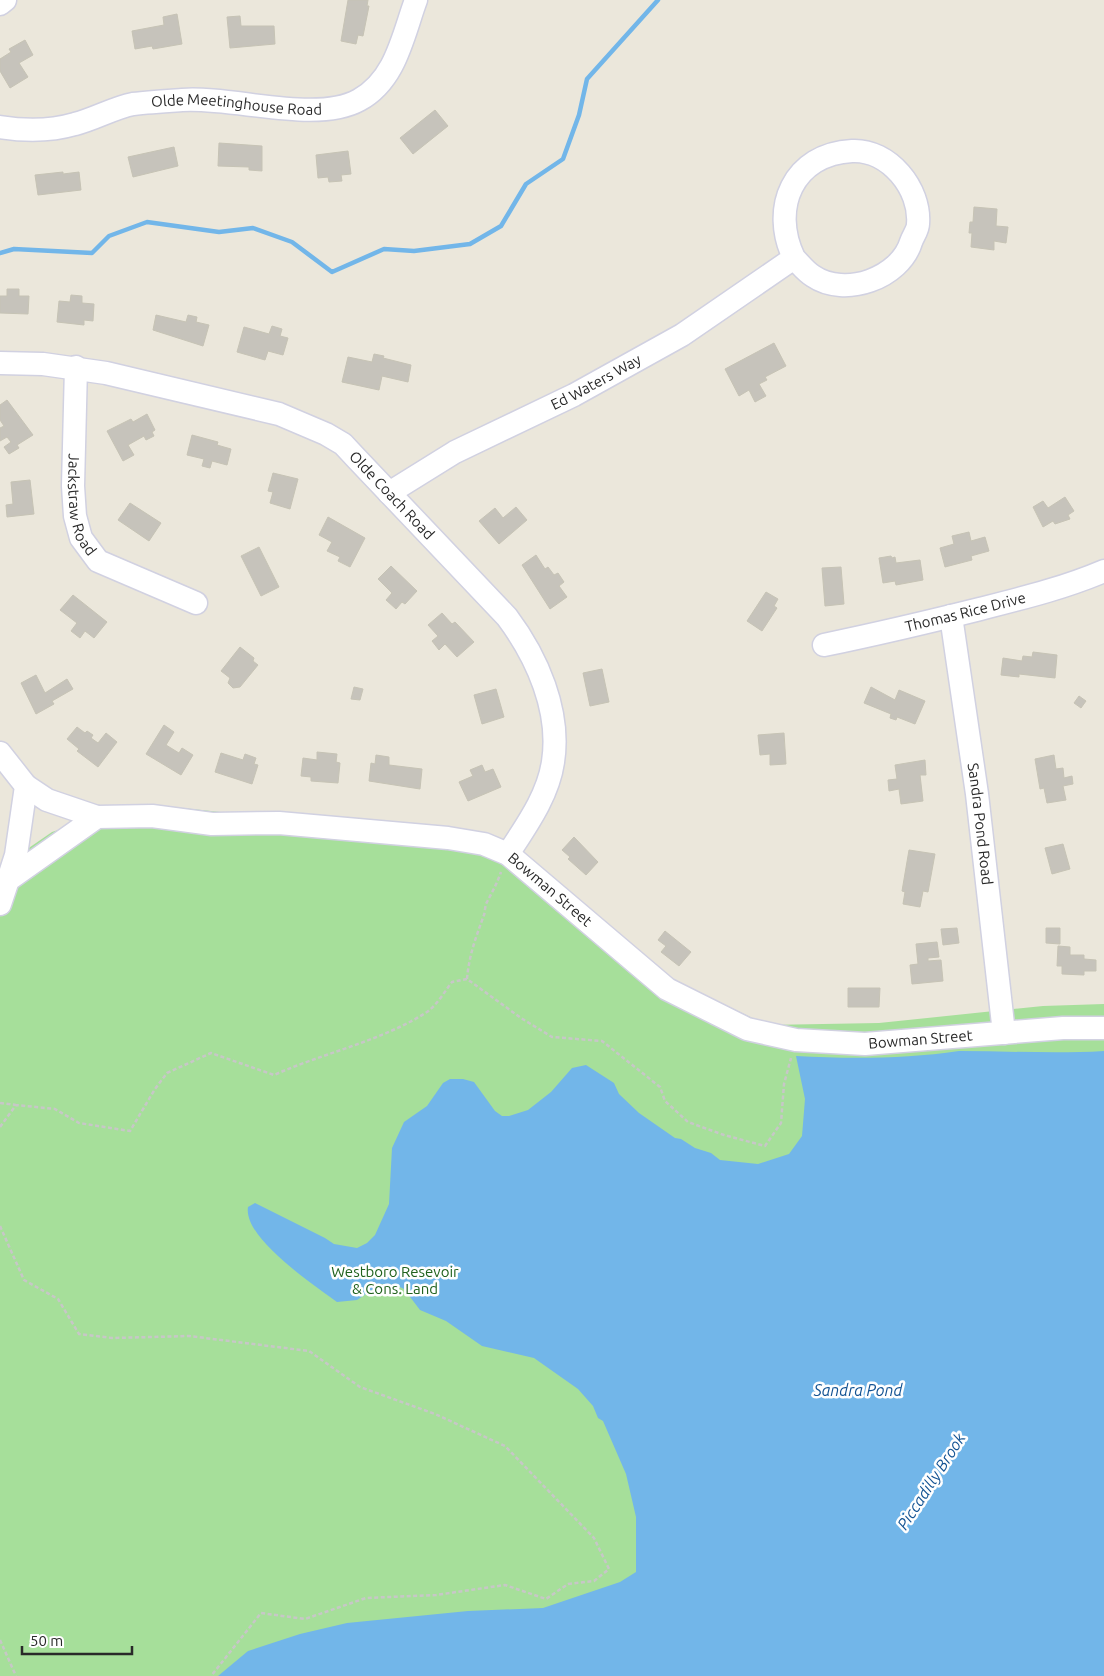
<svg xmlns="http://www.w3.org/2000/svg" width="1104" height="1676" viewBox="0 0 1104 1676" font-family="Ubuntu,sans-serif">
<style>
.green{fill:#a6df9a}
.water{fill:#72b6e9}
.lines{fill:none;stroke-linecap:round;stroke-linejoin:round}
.stream{stroke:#72b6e9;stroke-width:4.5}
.building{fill:#c6c3bb;stroke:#c6c3b5}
.minor-casing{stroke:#d1d1e1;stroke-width:25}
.path{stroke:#c7c7c7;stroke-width:2.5;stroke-dasharray:4 2.5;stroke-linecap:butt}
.minor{stroke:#fff;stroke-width:22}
.labels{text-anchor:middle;stroke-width:5;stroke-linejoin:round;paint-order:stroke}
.street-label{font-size:15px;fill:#292929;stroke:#fff}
.park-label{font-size:15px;fill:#20621d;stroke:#fff}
.water-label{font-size:16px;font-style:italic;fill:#135393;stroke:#fff}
</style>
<rect width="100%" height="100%" fill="#ebe7db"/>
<path class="green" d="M173,807L471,838L616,953L767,1025L879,1023L1043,1006L1104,1004V1676H0V882L20,854L52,832L121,809Z"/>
<path class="water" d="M959,1051C1007,1051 1056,1054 1104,1051V1676H218L248,1651L300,1634L347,1623L468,1611L543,1608L620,1582L636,1572V1517L626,1474L603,1421L598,1418L593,1406L578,1389L534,1358L482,1346L446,1321L420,1310L404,1289L396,1285L381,1284L357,1300L337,1302C314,1285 243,1238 248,1207L255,1203L325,1238L334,1244L357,1248L367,1243L375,1235L389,1204L392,1148L404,1122L427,1106L443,1083L450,1079H463L474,1082L495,1111L502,1116H509L528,1110L551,1092L572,1068L586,1065L614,1083L619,1094L639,1113L675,1138L681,1139L695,1148L711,1153L720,1160L758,1164L789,1154L802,1136L805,1099L796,1056C850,1059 905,1059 959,1051Z"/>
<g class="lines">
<path class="stream" d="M0,253L14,249L92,253L109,236L147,222L219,232L253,228L292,242L332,272L384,249L414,251L470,244L501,226L526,184L563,159L579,115L587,79L658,0"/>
</g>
<path class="building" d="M348,0H368L367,6H369L363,36L358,35L356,44L341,41Z
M177,14L182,44L153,49L152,46L135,49L132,31L164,25L163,17Z
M240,16L241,26H274L275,44L230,48L227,17Z
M25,40L33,55L19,63L28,77L10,88L0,71V59L11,52L9,49Z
M435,110L448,126L413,154L400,138Z
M219,143L262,146V171L249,170V167L218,166Z
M174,147L178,166L133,177L128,157Z
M348,151L351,174L341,175L342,181L329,182L328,177L318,178L316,155Z
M63,172V174L79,172L81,190L38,195L35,175Z
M974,207L997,209L996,226L1008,227L1006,243L994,241V250L971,247L972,233H969L970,222H973Z
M7,289H19V296H29L28,314L0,313V296H7Z
M71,295L82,296V303L94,304L93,321L84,320V325L57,322L59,301L70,302Z
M156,315L186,322L188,315L197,317L196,322L209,325L203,346L153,330Z
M272,326L282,329L280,336L288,338L283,355L268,351L265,360L237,352L244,327L269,334Z
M774,343L786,366L765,377L767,380L759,384L766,396L755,402L749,390L739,396L725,369Z
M374,354L384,356L383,358L411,365L408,382L382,376L379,390L342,382L348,357L372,362Z
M7,400L33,435L17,445L19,448L9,454L4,447L11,442L7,437L0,441V428L4,426L0,420V405Z
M147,414L155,430L152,432L154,436L146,440L144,436L128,445L134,455L123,461L107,431L131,419L133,422Z
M192,435L218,442L217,445L231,449L227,465L212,461L210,468L202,466L204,459L187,455Z
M273,473L298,479L290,509L270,503L273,492L268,491Z
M30,480L34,514L7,517L6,505L13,504L11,482Z
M1065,497L1074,511L1068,515L1070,519L1055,524L1053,521L1043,527L1033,507L1043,501L1048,508Z
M130,503L161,523L149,541L118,520Z
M516,507L527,520L499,544L479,521L495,508L503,518Z
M328,517L365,538L350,567L338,561L340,557L327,551L332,542L319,535Z
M969,532L971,541L985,537L989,551L971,556L972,560L945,567L940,548L954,544L952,536Z
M259,547L279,587L261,596L241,556Z
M536,555L545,569L548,567L554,575L558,573L564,582L559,586L567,597L550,609L522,565Z
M891,556L892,558L895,557L896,563L920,560L923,580L896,585L895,581L883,583L879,558Z
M391,566L417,591L405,604L402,602L396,609L386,600L392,593L378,579Z
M841,567L844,604L825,606L822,568Z
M766,592L778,599L774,606L777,608L762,631L747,621Z
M73,595L107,622L94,638L85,631L80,638L71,631L77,623L60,610Z
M442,613L452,624L455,622L474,642L457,657L445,644L439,650L432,641L438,636L428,625Z
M240,647L254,658L253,661L258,665L240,687L233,688L228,683L230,678L221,671Z
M1033,652L1057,655L1055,678L1019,674V677L1001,675L1003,658L1022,661L1023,656L1032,657Z
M602,669L609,702L590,706L583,673Z
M36,675L45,693L67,679L73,689L52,701L54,704L36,714L21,683Z
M354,687L363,689L360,700L351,699Z
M871,687L895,700L899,690L925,701L915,724L897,717L896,720L890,718L891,714L864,703Z
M496,689L504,717L482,724L474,695Z
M1079,696L1086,701L1081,708L1074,703Z
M164,725L174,732L166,745L179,753L182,748L193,755L181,775L146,754Z
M77,727L85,733L87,731L93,735L91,738L98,743L106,733L117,742L98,767L77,751L79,749L67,739Z
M784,733L786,764L770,765V754L760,755L758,735Z
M317,752L337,754L336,762L340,763L338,783L311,781V777L301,776L303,758L317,760Z
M221,753L243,760L245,754L256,758L254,764L258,765L252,784L215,772Z
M376,755L389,757V765L422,769L420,789L369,781L371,763L375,764Z
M1054,755L1056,769L1063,768L1064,778L1072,776L1073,784L1063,786L1066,800L1047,803L1044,788L1040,789L1035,759Z
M925,760L926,775H920L923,801L901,804L899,789L889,791L888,780L897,779L895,765Z
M482,765L485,772L493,769L501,787L468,801L459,782L473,776L470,770Z
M574,837L598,862L586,875L568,859L570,857L562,850Z
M1063,844L1070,869L1052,874L1045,848Z
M909,850L935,854L928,892L923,891L920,907L903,904L905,892L902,891Z
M957,928L959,943L943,945L941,929Z
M1046,928H1060V944L1046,943Z
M665,931L691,952L679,966L661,952L666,946L658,940Z
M937,942L939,957L928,958V961L941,960L943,981L912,984L910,965L918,964L916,944Z
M1058,946L1070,947V955H1084V959L1096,960V971H1084V975L1062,974V966H1057Z
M848,988H880L879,1007H848Z"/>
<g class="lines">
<g class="minor-casing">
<g id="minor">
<path d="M0,4L5,0"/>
<path id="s1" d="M0,127C25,131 51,131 75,124C95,119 113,108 133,104C149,102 166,101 182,100C232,96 316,124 359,100C396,80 403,35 416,0"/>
<path id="s2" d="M0,363L43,364L106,373L279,414L326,434L343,444L357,459L507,617C537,657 561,711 553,762C548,796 526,826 508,854"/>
<path id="s3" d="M76,367L73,486L75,516L81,538L98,561L196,603"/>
<path id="s4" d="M389,493L455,452L574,395L682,335L794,258C800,264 806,272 813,276C845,298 900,278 911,242C913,236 918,230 918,224C921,189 889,149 852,151C793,154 770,208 794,258"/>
<path id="s5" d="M951,616L977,794L1004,1033"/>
<path id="s6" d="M824,645C877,634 928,622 980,609C1023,598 1064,588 1104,571"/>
<path d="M0,753L26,786L16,855L8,880"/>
<path d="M26,786L47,800L97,817"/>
<path id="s7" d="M0,904L8,880L97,817L152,816L212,824L279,823L448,838L484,844L508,854L667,989L747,1029L796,1040L865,1044L1063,1028H1104"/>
</g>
</g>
<path class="path" d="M467,979C469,955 476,937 484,915C485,912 485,907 486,904C491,894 497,884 501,872
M0,1103L16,1105
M0,1127L16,1105L55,1109L79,1123L130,1131L155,1089L167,1073L211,1053L274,1075C323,1053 382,1041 427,1012C437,1005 445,991 452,982L467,979L521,1018L552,1037L602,1041L660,1087L665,1101L688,1122L724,1135L765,1146L781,1123L784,1084L791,1058
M0,1226L24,1280L58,1299L79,1334L112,1338L189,1336L309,1351L360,1387L435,1414L505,1446L594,1538L609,1569L594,1581L568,1584L546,1599L505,1585L436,1595L366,1598L305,1619L261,1613L211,1676
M0,1640L16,1676"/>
<use href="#minor" class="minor"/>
</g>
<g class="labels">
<g class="street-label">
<text dy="5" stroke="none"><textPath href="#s1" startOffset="241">Olde Meetinghouse Road</textPath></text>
<text dy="5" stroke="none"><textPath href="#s4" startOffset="235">Ed Waters Way</textPath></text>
<text dy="5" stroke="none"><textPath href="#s2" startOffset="426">Olde Coach Road</textPath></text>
<text dy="5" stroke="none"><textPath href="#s3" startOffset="139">Jackstraw Road</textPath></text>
<text dy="5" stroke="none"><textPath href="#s6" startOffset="145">Thomas Rice Drive</textPath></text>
<text dy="5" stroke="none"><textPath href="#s5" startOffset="210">Sandra Pond Road</textPath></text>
<text dy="5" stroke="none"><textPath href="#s7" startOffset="604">Bowman Street</textPath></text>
<text dy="5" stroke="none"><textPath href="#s7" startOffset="1022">Bowman Street</textPath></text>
</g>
<g class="park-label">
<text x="395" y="1277">Westboro Resevoir<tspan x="395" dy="17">&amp; Cons. Land</tspan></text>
</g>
<g class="water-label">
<text x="858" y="1396">Sandra Pond</text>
<text transform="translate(931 1481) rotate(-57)" y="6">Piccadilly Brook</text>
</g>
</g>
<path d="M22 1646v8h110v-8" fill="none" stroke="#292929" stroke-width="2.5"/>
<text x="30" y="1646" font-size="15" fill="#292929" stroke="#ffffff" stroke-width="4" paint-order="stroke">50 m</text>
</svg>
